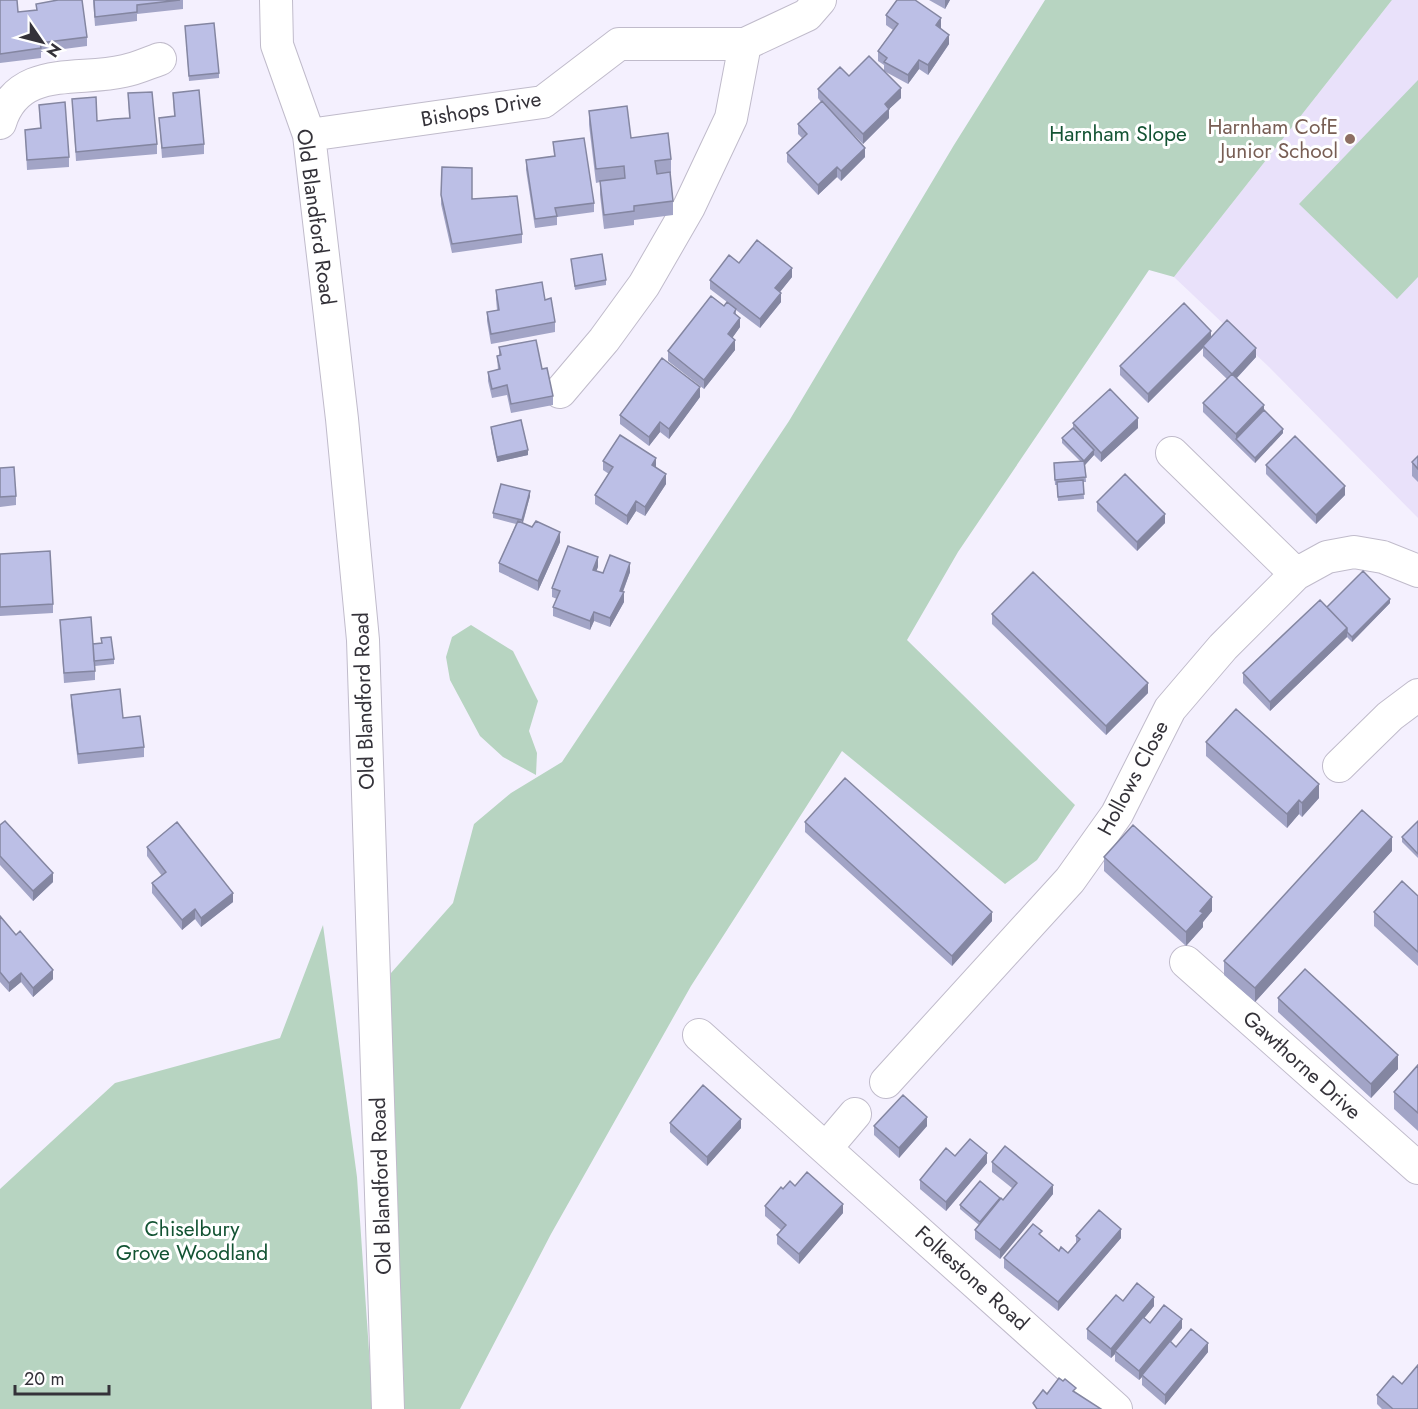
<svg xmlns="http://www.w3.org/2000/svg" width="1418" height="1409" viewBox="0 0 1418 1409" font-family="Jost,sans-serif">
<style>
.built{fill:#e9e1fa}
.green{fill:#b7d4c1}
.lines{fill:none;stroke-linecap:round;stroke-linejoin:round}
.minor-casing{stroke:#c0bbcb;stroke-width:34}
.minor{stroke:#fff;stroke-width:32}
.wall{fill:#a2a4c6}
.shaded-wall{fill:#8486a1}
.building{fill:#bcbfe6;stroke:#8486a1;stroke-width:1.5}
.education-dot{fill:#8d6e63;stroke:#fff;stroke-width:2}
.labels{text-anchor:middle;stroke-width:6;stroke-linejoin:round;paint-order:stroke}
.street-label{font-size:21px;fill:#343239;stroke:#fff}
.education-label{font-size:21px;fill:#785e54;stroke:#fff;text-anchor:end}
.park-label{font-size:21px;fill:#135333;stroke:#fff}
</style>
<rect width="100%" height="100%" fill="#f4f0fe"/>
<path class="built" d="M1392,0H1418V518L1269,367L1174,277Z"/>
<path class="green" d="M1045,0H1392L1174,277L1149,270L958,552L907,640L1075,805L1037,860L1005,884L842,751L691,986L551,1234L460,1409H404V1379L388,1188L391,973L453,903L474,824L511,793L562,762L789,421L954,145Z
M1418,80V277L1397,299L1299,204Z
M471,625L513,651L538,701L529,731L537,753L536,775L503,757L480,736L450,680L446,657L452,637Z
M323,925L357,1177L373,1409H0V1189L115,1083L280,1038Z"/>
<g class="lines">
<g class="minor-casing">
<path id="minor" d="M276,0L277,45L309,135L342,419L363,640L388,1409
M0,123C18,64 78,82 124,71C136,69 148,63 160,59
M309,135L543,102L619,44H745
M560,392L604,340L644,285L689,207L731,118L745,44L807,15L820,0
M1172,453L1296,574
M1339,766L1390,716L1418,695
M1186,962L1418,1168
M699,1035L1116,1409
M886,1082L1070,880L1117,814L1170,709L1223,647L1296,574L1327,557L1354,552L1383,557L1418,571
M827,1147L855,1114"/>
</g>
<use href="#minor" class="minor"/>
</g>
<path class="wall" d="M0,0L18,12L36,10V4L57,1V0H82L87,37V46L41,52V58L0,63Z
M93,0H183V9L137,14V21L95,26Z
M929,0H950L945,9Z
M886,15L941,28H940L949,44L928,75L919,69L908,84L884,71L901,98L889,109V118L863,144L832,113L865,157L841,181L837,177L818,195L787,162V153L802,138L798,134V124L821,102L818,98V89L884,71V65L878,61V51L893,30L886,25Z
M185,26L219,73V78L189,81Z
M128,93L157,144V154L76,161L72,99L97,121L129,118Z
M173,93L204,144V154L162,158L159,118L174,116Z
M39,105L69,157V167L27,170L25,130L40,128Z
M589,111L631,138L671,159V173H670L673,201V215L634,220V225L604,229L600,195V182L596,183L589,125Z
M553,142L594,203V212L557,217V225L535,228L526,170V160L554,156Z
M442,167L472,199L522,234V243L452,253L441,204Z
M571,259L606,280V285L575,290Z
M739,263L792,277L780,292L781,302L760,328L736,310V315L740,327L732,338L735,350L704,389L668,361V351L724,306L727,302L710,289V280Z
M496,290L545,300L555,322V332L491,344L487,321V312L497,310L496,299Z
M1211,337L1256,357L1237,378L1283,433L1255,463L1203,412V403L1227,379L1203,356V348L1148,403L1120,375V366Z
M499,347L542,369L553,396V405L511,413L507,395L492,398L488,381V372L498,370L497,356L499,355Z
M700,397L669,439L660,432L649,446L620,424V415Z
M1073,423L1138,428L1101,462L1094,455L1085,465L1086,482H1083L1084,499L1058,501L1057,485H1055L1054,463L1080,461L1062,443V438L1073,428Z
M491,427L528,455L497,462L491,432Z
M1418,456V482L1412,476V462Z
M603,461L656,468L666,484L645,516L636,511L627,525L595,504V495L609,474L603,470Z
M1266,465L1345,495L1316,524L1266,474Z
M0,468L16,496V505L0,507Z
M530,496L523,523L560,542L538,591L499,572V563L516,524L493,518V513Z
M1097,502L1165,523L1137,551L1097,511Z
M0,554L53,604V613L0,616Z
M598,567L596,571L603,573L630,572L623,592L624,602L610,627L594,621L590,630L553,616V607L557,599L552,597V588Z
M1390,603L1352,642L1347,637L1270,711L1243,683V673L1327,607Z
M992,614L1148,693L1106,735L992,624Z
M60,620L114,659V664L95,666V680L64,683Z
M71,695L144,747V757L78,764L71,704Z
M1206,742L1319,798L1302,817L1299,814L1287,828L1206,756Z
M1418,821V858L1402,842V837Z
M805,822L992,921L952,966L805,832Z
M0,825L53,882L33,901L0,865Z
M147,847L233,902L201,927L195,919L182,930L152,893V883L162,876L147,856Z
M1392,851L1255,1002L1224,975V961Z
M1104,857L1212,911L1203,922V927L1186,946L1104,871Z
M1418,896V966L1374,926V912Z
M0,916L53,979L33,997L21,982L9,992L0,982Z
M1278,998L1398,1069L1371,1098L1278,1012Z
M1418,1065V1131L1394,1109V1092Z
M670,1123L741,1128L707,1166L670,1132Z
M874,1126H927L899,1158L874,1135Z
M955,1156L987,1163L946,1211L920,1189V1180Z
M992,1162L1053,1194L1000,1259L975,1239V1230L979,1225L960,1209V1205L1003,1200L1012,1188L992,1172Z
M795,1186L843,1213L799,1264L777,1244V1235L781,1230L765,1216V1206L783,1189Z
M1076,1236L1121,1238L1058,1311L1004,1268V1258L1042,1237L1059,1251L1068,1253L1076,1243Z
M1123,1301L1154,1306L1144,1318L1150,1323L1182,1328L1171,1342L1176,1347L1208,1352L1165,1405L1142,1385V1377L1139,1380L1115,1361V1354L1111,1358L1087,1339V1329Z
M1402,1384L1418,1409H1382L1377,1404V1395Z"/>
<path class="shaded-wall" d="M945,0H950L945,9Z
M941,18V28L936,35V25Z
M949,35V44L928,75V65Z
M919,60V69L908,84V75Z
M901,88V98L885,113V104Z
M889,109V118L863,144V134Z
M865,148V157L841,181V171Z
M837,167V177L818,195V185Z
M792,268V277L775,298V288Z
M781,293V302L760,328V319Z
M740,318V327L728,344V334Z
M1211,331V340L1203,346V348L1148,403V394Z
M735,340V350L704,389V380Z
M1256,348V357L1232,383V374Z
M700,387V397L669,439V429Z
M1264,405V415L1236,439V434Z
M1138,418V428L1101,462V453Z
M660,422V432L649,446V437Z
M1283,429V433L1255,463V458Z
M528,450V455L497,462V457Z
M1094,450V455L1084,466V461Z
M656,458V468L652,465Z
M666,474V484L645,516V507Z
M1345,486V495L1316,524V515Z
M530,491V496L522,525V520Z
M636,501V511L627,525V516Z
M1165,514V523L1137,551V542Z
M560,532V542L538,591V581Z
M598,557V567L593,579V570Z
M630,563V572L620,599L624,592V602L610,627V618Z
M1390,599V603L1352,642V637Z
M594,612V621L590,630V621Z
M1347,628V637L1270,711V702Z
M1148,683V693L1106,735V726Z
M1319,784V798L1302,817V803Z
M1299,800V814L1287,828V814Z
M1392,837V851L1255,1002V988Z
M53,873V882L33,901V891Z
M233,893V902L201,927V918Z
M1212,897V911L1203,922V927L1186,946V932L1200,911Z
M195,909V919L182,930V920Z
M992,912V921L952,966V956Z
M53,970V979L33,997V988Z
M21,973V982L9,992V983Z
M1398,1055V1069L1371,1098V1084Z
M927,1117V1126L899,1158V1148Z
M741,1119V1128L707,1166V1157Z
M987,1153V1163L946,1211V1202Z
M1053,1185V1194L1000,1259V1250Z
M843,1204V1213L799,1264V1254Z
M1121,1229V1238L1058,1311V1302Z
M1154,1297V1306L1116,1353L1115,1351V1354L1111,1358V1349Z
M1182,1319V1328L1142,1376V1375V1377L1139,1380V1371Z
M1208,1343V1352L1165,1405V1395Z"/>
<path class="building" d="M0,0H17L18,12L37,10L36,4L58,0H82L87,37L40,43L41,48L0,54Z
M94,0H180L137,5V12L95,17Z
M897,0H915L941,18L936,25L949,35L928,65L919,60L908,75L884,62L887,58L878,51L898,24L886,15Z
M214,23L219,73L189,76L185,26Z
M869,56L901,88L885,104L889,109L863,134L818,89L840,67L849,76Z
M199,90L204,144L162,148L159,118L175,116L173,93Z
M152,92L157,144L76,152L72,99L96,97L97,121L114,119L130,118L128,93Z
M822,101L865,148L841,171L837,167L818,185L787,153L807,134L798,124Z
M65,102L69,157L27,160L25,130L41,128L39,105Z
M627,106L631,138L668,133L671,159L655,161L657,174L670,172L673,201L634,206V211L604,215L600,181L625,178L624,166L596,169L589,111Z
M584,138L594,203L555,208L557,216L535,219L526,160L555,156L553,142Z
M442,167L472,168V199L517,196L522,234L452,244L441,195Z
M757,240L792,268L775,288L781,293L760,319L710,280L729,255L739,263Z
M602,254L606,280L575,286L571,259Z
M542,282L545,300L551,298L555,322L491,334L487,312L499,310L496,290Z
M711,296L724,306L727,302L736,309L734,313L740,318L728,334L735,340L704,380L668,351Z
M1184,303L1211,331L1148,394L1120,366Z
M1227,320L1256,348L1232,374L1203,346Z
M536,340L542,369L547,368L553,396L511,404L507,385L492,389L488,372L500,369L497,356L501,355L499,347Z
M662,358L700,387L669,429L660,422L649,437L620,415Z
M1232,374L1264,405L1236,434L1203,403Z
M1110,389L1138,418L1101,453L1073,423Z
M1264,410L1283,429L1255,458L1236,439Z
M521,420L528,450L497,457L491,427Z
M1073,428L1094,450L1084,461L1062,438Z
M620,435L656,458L652,465L666,474L645,507L636,501L627,516L595,495L613,467L603,461Z
M1295,436L1345,486L1316,515L1266,465Z
M1418,456V469L1412,462Z
M1084,461L1086,477L1055,480L1054,463Z
M14,467L16,496L0,497V468Z
M1125,474L1165,514L1137,542L1097,502Z
M1083,480L1084,494L1058,497L1057,482Z
M501,484L530,491L522,520L493,513Z
M518,521L532,527L536,521L560,532L538,581L499,563Z
M568,546L598,557L593,570L603,573L610,555L630,563L620,591L624,592L610,618L594,612L590,621L553,607L560,591L552,588Z
M50,551L53,604L0,607V554Z
M1363,571L1390,599L1352,637L1347,632V628L1327,607Z
M1033,572L1148,683L1106,726L992,614Z
M1320,600L1347,628L1270,702L1243,673Z
M91,617L95,671L64,673L60,620Z
M111,637L114,659L94,661L93,644L102,643L101,638Z
M120,689L123,718L140,716L144,747L78,754L71,695Z
M1236,709L1319,784L1302,803L1299,800L1287,814L1206,742Z
M845,778L992,912L952,956L805,822Z
M1362,810L1392,837L1255,988L1224,961Z
M5,821L53,873L33,891L0,856V825Z
M1418,821V854L1402,837Z
M177,822L233,893L201,918L195,909L182,920L152,883L166,872L147,847Z
M1133,825L1212,897L1200,911L1203,913L1186,932L1104,857Z
M1402,881L1418,896V952L1374,912Z
M0,916L16,935L20,931L53,970L33,988L21,973L9,983L0,972Z
M1305,969L1398,1055L1371,1084L1278,998Z
M1418,1065V1113L1394,1092Z
M703,1085L741,1119L707,1157L670,1123Z
M903,1095L927,1117L899,1148L874,1126Z
M970,1139L987,1153L946,1202L920,1180L946,1148L955,1156Z
M1005,1146L1053,1185L1000,1250L975,1230L1001,1198L1003,1200L1017,1183L992,1162Z
M807,1172L843,1204L799,1254L777,1235L786,1225L765,1206L781,1187L783,1189L790,1181L795,1186Z
M980,1181L1000,1198L980,1222L960,1205Z
M1099,1210L1121,1229L1058,1302L1004,1258L1033,1224L1042,1231L1039,1234L1059,1251L1061,1247L1068,1253L1080,1239L1076,1236Z
M1137,1283L1154,1297L1111,1349L1087,1329L1116,1295L1123,1301Z
M1164,1305L1182,1319L1139,1371L1115,1351L1143,1317L1150,1323Z
M1191,1329L1208,1343L1165,1395L1142,1375L1170,1341L1176,1347Z
M1418,1365V1409H1393L1377,1395L1393,1376L1402,1384Z
M1059,1378L1063,1381L1065,1379L1076,1388L1073,1391L1101,1409H1037L1033,1403L1043,1390L1047,1394Z"/>
<circle class="education-dot" cx="1350" cy="139" r="6"/>
<g class="labels">
<g class="street-label">
<text transform="translate(481 109) rotate(-10)" y="7">Bishops Drive</text>
<text transform="translate(316 217) rotate(82)" y="7">Old Blandford Road</text>
<text transform="translate(364 701) rotate(-92)" y="7">Old Blandford Road</text>
<text transform="translate(1133 778) rotate(-62)" y="7">Hollows Close</text>
<text transform="translate(1302 1065) rotate(42)" y="7">Gawthorne Drive</text>
<text transform="translate(381 1186) rotate(-92)" y="7">Old Blandford Road</text>
<text transform="translate(972 1278) rotate(42)" y="7">Folkestone Road</text>
</g>
<g class="education-label">
<text x="1338" y="134">Harnham CofE<tspan x="1338" dy="24">Junior School</tspan></text>
</g>
<g class="park-label">
<text x="1118" y="141">Harnham Slope</text>
<text x="192" y="1236">Chiselbury<tspan x="192" dy="24">Grove Woodland</tspan></text>
</g>
</g>
<g transform="translate(42 42) rotate(125)" stroke="#ffffff" stroke-width="4.5" paint-order="stroke">
<path d="M0-4.5L10 22L0 15L-10 22Z" fill="#343239"/>
<text y="-9" font-size="16" font-weight="bold" text-anchor="middle" fill="#343239">N</text>
</g>
<path d="M15 1385v9h94v-9" fill="none" stroke="#343239" stroke-width="3"/>
<text x="24" y="1385" font-size="18" fill="#343239" stroke="#ffffff" stroke-width="4.5" paint-order="stroke">20 m</text>
</svg>
